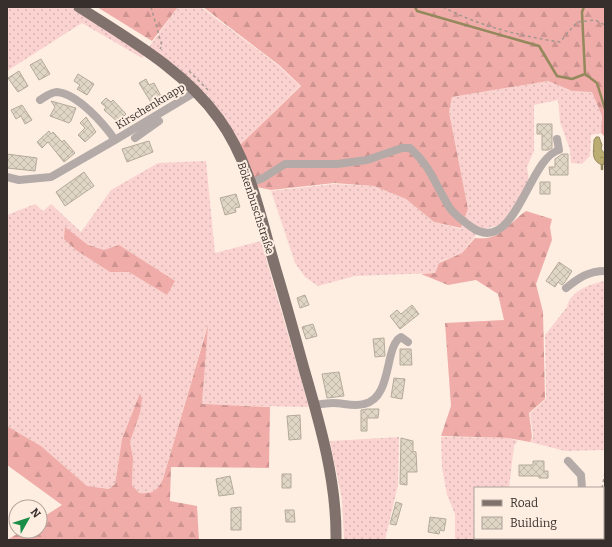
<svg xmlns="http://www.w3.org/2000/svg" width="612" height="547" viewBox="0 0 612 547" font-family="Bitter,serif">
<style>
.grass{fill:url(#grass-dots)}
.forest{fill:url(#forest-firs)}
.water{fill:url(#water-ripples);stroke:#94885d}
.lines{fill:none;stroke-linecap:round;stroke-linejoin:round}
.stream{stroke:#94885d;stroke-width:2.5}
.building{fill:url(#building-cross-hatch);stroke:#b4aa9b}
.path{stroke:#a49890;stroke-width:1.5;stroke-dasharray:3 3;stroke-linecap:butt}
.minor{stroke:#b4aba8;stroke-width:8}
.major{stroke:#80716c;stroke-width:11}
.labels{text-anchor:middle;stroke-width:4;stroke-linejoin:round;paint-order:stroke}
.street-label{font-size:11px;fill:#362f2b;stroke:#feeee2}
</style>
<defs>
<pattern id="grass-dots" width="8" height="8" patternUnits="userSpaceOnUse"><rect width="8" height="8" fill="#fad3d0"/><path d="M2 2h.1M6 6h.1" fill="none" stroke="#d7b5b3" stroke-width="1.8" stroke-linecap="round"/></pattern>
<pattern id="forest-firs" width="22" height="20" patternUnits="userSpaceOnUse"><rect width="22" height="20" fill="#f0aca8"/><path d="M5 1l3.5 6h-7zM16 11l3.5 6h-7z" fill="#ce9491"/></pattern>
<pattern id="water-ripples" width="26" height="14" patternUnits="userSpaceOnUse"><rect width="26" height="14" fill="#bcae72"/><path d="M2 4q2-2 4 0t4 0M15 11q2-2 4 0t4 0" fill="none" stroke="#9a8e5e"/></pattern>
<pattern id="building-cross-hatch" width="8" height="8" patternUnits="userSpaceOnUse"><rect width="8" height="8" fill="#e0d6c6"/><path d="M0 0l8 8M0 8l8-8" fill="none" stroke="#c1b8aa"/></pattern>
</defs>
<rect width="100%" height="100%" fill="#feeee2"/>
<path class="grass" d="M7,7H71L145,54L142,58L82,23L7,71Z
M178,7H201L279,66L300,86L240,145L208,96L177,67L149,47Z
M548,81L571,91L592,92L602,116L601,133L591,135L590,156L582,164L571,163L570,150L560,122L558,100L534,105V151L527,167L529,182L509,215L500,225L480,230L462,253L439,262L435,273L355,276L318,286L305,277L295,263L271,191L334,184L374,186L406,199L434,222L461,229L468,209L449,112L452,97Z
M206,161L215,253L261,241L309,407L202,405L207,327L163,479C157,491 153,494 139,493L132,485L133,458L130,442L140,413V393L122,439L115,484L109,489L87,486L41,446L7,426V215L35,204L43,211L51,204L81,232L111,190L158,163Z
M605,281V450L565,451L530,442L533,437L530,413L546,399L545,335L567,307C570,291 590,284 605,281Z
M399,437L398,485L385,540H344L342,499L330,441Z
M441,437L508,438L518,441L514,446L509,488H475V538H569L572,540H455V514L447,495L442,468Z"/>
<path class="forest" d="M97,7H178L152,41Z
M203,7H605V137L601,133L602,116L592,92L572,91L548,81L452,97L449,112L468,209L461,228L434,222L406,199L374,186L334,183L271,190L257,187L240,145L301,86L279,65Z
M526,211L552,219L550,227L552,240L536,284L543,312L545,399L529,413L532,437L530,442L508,438L441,436L451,406L445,323L504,320L498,294L476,280L448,285L421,274L435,273L439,263L462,253L475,238C480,238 486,239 491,237C505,233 514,219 526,211Z
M65,227L88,245L104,250L119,245L175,281L167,295L129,272H110L76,250L64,239Z
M208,325L202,404L270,407L269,468L171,467L170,501L197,506L199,540H7L22,531H40V519L62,505L7,465V426L41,446L87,486L109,489L115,484L122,439L140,393L142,399L140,413L130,442L133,458L132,485L139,493C153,494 157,491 163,479Z"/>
<path class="water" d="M596,137H599L602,145L601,149L605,154L604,164L602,165C590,160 594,150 594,140Z"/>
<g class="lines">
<path class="stream" d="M415,7L417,11L539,46L557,76L572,79L585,74
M584,7L582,12L585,74L597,83L605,109
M602,165V169
M605,540V538"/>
</g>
<path class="building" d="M41,59L50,74L39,80L30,65Z
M19,71L28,86L18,92L8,78Z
M78,74L94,84L87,95L77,89L80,85L74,81Z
M146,79L149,85L154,83L162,98L152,104L139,83Z
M106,98L111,102L113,100L126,114L118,122L104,110L106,107L101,103Z
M51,101L76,108L71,121L69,123L50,116L55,107Z
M22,105L32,120L25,124L21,116L16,119L11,110Z
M86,117L96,132L85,142L78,135L85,128L80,123Z
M537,124H552V148L548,150H542V134H537Z
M49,131L51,134L53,132L62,142L64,140L75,153L64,162L48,142L42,148L37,142Z
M149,141L153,152L127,162L122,149Z
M7,154L37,158L35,171L7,168Z
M562,154H568V175H550L549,167H555V159Z
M84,172L94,186L65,206L56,192Z
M540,182H550V194H540Z
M236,194L240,207L235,208L236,212L225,215L220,198Z
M559,262L572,271L565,282L562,285L558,282L555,287L546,281Z
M305,295L309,305L300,308L297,298Z
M412,305L419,314L400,329L390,316L397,310L401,314Z
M313,324L317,336L306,339L302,327Z
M384,338L385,356L375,357L373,339Z
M400,349H411L412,365H400Z
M339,372L344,396L327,398L322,374Z
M394,378L405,379L402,399L391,397Z
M367,409H379L378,418H367V431H361V410Z
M300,415L301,439L289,440L287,416Z
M401,438L413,441V451L416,452L417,472H407V485L400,484Z
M533,461H544V471H548V478H539V476H519V465H533Z
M282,474H291V488H282Z
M230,476L234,494L219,496L216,479Z
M396,502L402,504L396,525L390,524Z
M241,507V530H231V508Z
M285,510H294L295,522H286Z
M430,517L446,519L444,531L440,530L439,534L428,532Z"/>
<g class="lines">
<path class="path" d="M151,7L162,46L160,49
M443,7C479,26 520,36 560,42L577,22L595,20L605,25
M605,48V68
M189,71L210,92
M602,488L605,473"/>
<path class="minor" d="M40,100C45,97 51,92 57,92C78,94 104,124 115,140L197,91
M135,138L159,121
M7,177L19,180L51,177L115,140
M250,183L263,178L285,164H337L367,160L402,148H410C431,167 434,182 448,205C452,213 463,221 470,226C515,260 528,158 559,150L557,139
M566,288C579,278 588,271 605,271
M314,405C321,404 327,403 333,403C343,403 354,407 364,404C393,398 384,346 401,337L408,342
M568,461L581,475L582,488
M596,538V540"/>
<path class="major" d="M79,7C130,40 184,70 219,119C251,163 261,220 276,270C286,303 295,336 304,369C320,424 337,482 336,540"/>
</g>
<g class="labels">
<g class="street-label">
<text transform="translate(150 106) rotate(-31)" y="4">Kirschenknapp</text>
<text transform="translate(256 208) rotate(72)" y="4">Bökenbuschstraße</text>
</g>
</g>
<rect width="612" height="547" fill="none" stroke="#362f2b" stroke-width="16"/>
<rect x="474" y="487" width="130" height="52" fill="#feeee2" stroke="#aea299"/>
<rect x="482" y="500" width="20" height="6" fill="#80716c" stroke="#aea299"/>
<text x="510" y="507" font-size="12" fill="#362f2b">Road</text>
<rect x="482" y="517" width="20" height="12" fill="url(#building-cross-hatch)" stroke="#aea299"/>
<text x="510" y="527" font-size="12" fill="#362f2b">Building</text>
<g transform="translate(28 519) rotate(51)"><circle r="19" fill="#feeee2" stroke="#aea299"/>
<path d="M0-3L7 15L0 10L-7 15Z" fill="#1a8d47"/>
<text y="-6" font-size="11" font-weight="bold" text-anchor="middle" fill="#362f2b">N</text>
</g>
</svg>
